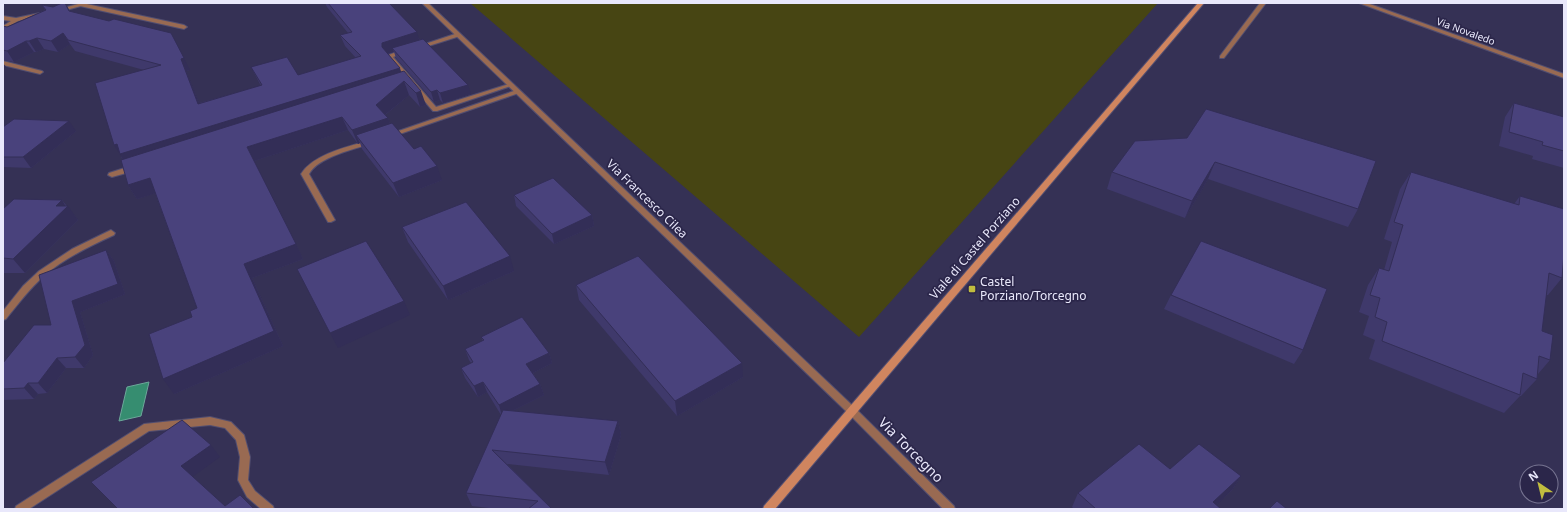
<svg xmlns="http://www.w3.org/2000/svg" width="1567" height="512" viewBox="0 0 1567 512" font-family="'Noto Sans',sans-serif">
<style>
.green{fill:#474513}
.water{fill:#368d70;stroke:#6ca89a}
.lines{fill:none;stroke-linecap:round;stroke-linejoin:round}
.lane-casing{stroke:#524e70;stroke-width:2}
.street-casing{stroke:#524e70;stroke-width:2}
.secondary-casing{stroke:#524e70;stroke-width:2}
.lane{fill:#996a52;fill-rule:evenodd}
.street{fill:#996a52;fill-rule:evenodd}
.secondary{fill:#d0855f;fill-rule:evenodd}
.wall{fill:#3f396b}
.shaded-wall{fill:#332e57}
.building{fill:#49427c;stroke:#332e57}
.poi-dot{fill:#c1bd3f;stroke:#2b264a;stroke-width:1.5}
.labels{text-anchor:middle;stroke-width:3.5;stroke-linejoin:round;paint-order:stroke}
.far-street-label{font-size:10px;fill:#e9e8fb;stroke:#2b264a}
.street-label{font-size:12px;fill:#e9e8fb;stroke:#2b264a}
.poi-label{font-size:12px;fill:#e9e8fb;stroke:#2b264a;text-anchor:start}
.near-street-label{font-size:14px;fill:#e9e8fb;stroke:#2b264a}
</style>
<rect width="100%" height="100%" fill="#353155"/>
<path class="green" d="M470,3H1158L859,337Z"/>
<path class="water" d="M149,382L141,416L119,421L127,387Z"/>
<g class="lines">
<g class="lane-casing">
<path id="lane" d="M82,3L184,25L187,27L184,29L80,6L79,5Z
M1260,3H1266L1224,58H1220V56Z
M458,33L461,35L460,36L419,49L416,47Z
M404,49L406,50V52L393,57L436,107L509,84L511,83L514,85L437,111H433L386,56Z
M3,61L42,71L43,72L40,74L3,65Z
M517,90L520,92L519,93L391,137H387L386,136L387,135Z
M371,140L373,141V143C355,149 318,157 309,174L335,220L331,222H328L301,174C313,154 350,146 371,140Z
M131,166H137L138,168L137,170L112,177L108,175L109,173Z
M111,230L115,233L114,235C90,246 65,258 45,275C30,288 18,304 6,319L3,320V311L23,286L39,271L72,249Z
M210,417L231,422L244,435L250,457L248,480L255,491L273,506L274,509H261L247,497L238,480L240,457L236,440L225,428L210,425L149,431L29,509H15L16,506L144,424Z"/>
</g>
<g class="street-casing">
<path id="street" d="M82,3H92L59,12L56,10Z
M422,3H428L855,408L954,506L955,509H943L849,414Z
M1359,3H1367L1564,74V78Z
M40,13L43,15L42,16L18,21L3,30V26L11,21L3,20V16L16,18Z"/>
</g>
<g class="secondary-casing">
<path id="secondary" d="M1198,3H1204L775,509H763L764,506Z"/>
</g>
<use href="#lane" class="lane"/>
<use href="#street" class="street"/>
<use href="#secondary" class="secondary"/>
</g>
<path class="wall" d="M65,3L70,11L190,70L186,71L199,103L261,86L251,67L298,75L356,58L345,46L340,35L348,33L327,7L325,3H389L420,40L471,94L443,103L440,100L434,102L396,58L394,52L388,54L426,105L420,107L409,95L385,115L388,118L390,124L414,149L442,180L399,197L362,149L360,143L358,144L348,130L254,161L303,259L252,278L283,346L174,394L192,317L197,308L155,193L137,199L128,185L123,159L121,157L144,70L75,51L70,44L58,52L44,49L36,52H34L14,62L3,60V26L7,27L45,10L42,5L53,7Z
M1514,103L1564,117V168L1532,159L1533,156L1499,146L1505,117Z
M3,127L76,131L31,168L3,167Z
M1187,138L1358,209L1348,227L1208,179L1185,218L1107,189L1112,172Z
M1411,172L1514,204L1520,196L1564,209V263L1563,262L1562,278L1548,295H1546L1542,331L1550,360L1538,374L1537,379L1521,396H1520L1504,413L1369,359L1375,340L1363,335L1369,316L1359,312L1368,285L1379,268L1384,270L1392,242L1384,239L1400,189Z
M514,195L592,215L594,226L554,244L516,206Z
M62,200L78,220L25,273H3V209Z
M402,227L514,271L448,300L408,242Z
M106,250L114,261L125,294L80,312L93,355L84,368H66L47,393L38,394L34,399L3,400V363L51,325Z
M576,285L743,377L677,416L579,300Z
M1171,295L1303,350L1294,364L1164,309Z
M481,337L549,353L552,363L533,373L540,384L544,395L512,411L618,421L621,435L609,475L507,464L552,509H497L472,506L466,493L501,415L487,392L478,397L465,378L461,368L471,363L469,360L465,349L483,341Z
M1170,469L1241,476L1232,490L1216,505L1221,509H1074L1072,507L1078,493Z"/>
<path class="shaded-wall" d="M417,32L420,43L392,48L394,52L386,54L382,47V43Z
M63,33L70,44L58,52L51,41Z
M171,33L190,70L186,71L204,115L198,104L181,59Z
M37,38L44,49L36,52L29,41Z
M26,41L34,52L14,62L7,51Z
M3,63L6,67L3,69Z
M400,68L403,79L127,166L114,145Z
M404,81L409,95L381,118L376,105Z
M468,85L471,94L443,103L440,93Z
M437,90L440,100L434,102L431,92Z
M421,91L426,105L420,107L416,93Z
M342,117L348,130L254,161L247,147Z
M388,118L393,132L356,135L360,143L358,144L352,130Z
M69,121L76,131L31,168L23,157Z
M1215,162L1208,179L1185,218L1192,201Z
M437,166L442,180L399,197L393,183Z
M150,178L159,192L137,199L128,185Z
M62,200L66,207L68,206L78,220L25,273L13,259L56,206Z
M592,215L594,226L554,244L552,234Z
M296,244L303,259L252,278L283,346L174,394L163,379L244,264Z
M106,250L114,261L125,294L80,312L93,355L84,368L75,357L72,301Z
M510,256L514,271L448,300L443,286Z
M404,301L410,315L338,348L330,333Z
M549,353L552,363L529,375L526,364Z
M57,358L66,368L47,393L38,383Z
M742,363L743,377L677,416L675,401Z
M483,382L487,392L478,397L474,386Z
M28,383L38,394L34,399L24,388Z
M540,384L544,395L502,416L499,405Z
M618,421L621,435L609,475L605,462Z
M211,445L220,457L191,478L181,466Z
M1241,476L1232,490L1212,509L1213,502Z"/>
<path class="building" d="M62,3H65L69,11L109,21L114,19L171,33L184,58L181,59L198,104L262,85L251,67L287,57L298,75L361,56L340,35L352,32L328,3H389L417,32L382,43V47L400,68L120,154L117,144L114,145L95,83L161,65L68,40L63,33L51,41L37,38L29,41H26L7,51L3,50V26L7,27L46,10L42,5L53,7Z
M423,39L468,85L440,93L437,90L431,92L392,48Z
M404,71L421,91L416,93L404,81L376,105L388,118L352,130L342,117L247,147L296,244L244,264L274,331L163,379L149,334L192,317L190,311L197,308L150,178L128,185L121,160Z
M1514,103L1564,117V151L1542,145L1543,142L1509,132Z
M1206,109L1376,161L1358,209L1215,162L1192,201L1112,172L1135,141L1187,138Z
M14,119L69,121L23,157H3V146L4,145H3V127Z
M392,123L414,149L421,146L437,166L393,183L356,135Z
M1411,172L1519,205L1520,196L1564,209V253L1562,278L1549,273L1542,331L1553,335L1550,360L1539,356L1537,379L1523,373L1520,395L1382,341L1387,322L1375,317L1380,298L1370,295L1379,268L1389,271L1403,225L1394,222Z
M553,178L592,215L552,234L514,195Z
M14,199L62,200L56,206H68L13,259L3,258V209Z
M466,202L510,256L443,286L402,227Z
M366,241L404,301L330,333L297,269Z
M1201,241L1327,289L1303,350L1171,295Z
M106,250L118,284L72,301L85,345L75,357L57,358L38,383H28L24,388L3,389V363L34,325H51L39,275Z
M638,256L742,363L675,401L576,285Z
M522,317L549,353L526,364L540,384L499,405L483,382L474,386L461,368L473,362L465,349L484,340L481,337Z
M503,410L618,421L605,462L492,450L552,509H528L538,501L466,493Z
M182,420L211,445L181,466L225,506L240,495L254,509H118L91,482Z
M1139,444L1170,469L1199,444L1241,476L1213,502L1221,509H1096L1078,493Z
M1277,501L1287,509H1269Z"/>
<rect class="poi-dot" x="968" y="285" width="8" height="8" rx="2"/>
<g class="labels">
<g class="far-street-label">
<text transform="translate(1466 31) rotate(20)" y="4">Via Novaledo</text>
</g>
<g class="street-label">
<text transform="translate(647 199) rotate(44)" y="4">Via Francesco Cilea</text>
<text transform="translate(975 248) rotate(-49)" y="4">Viale di Castel Porziano</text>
</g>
<g class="poi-label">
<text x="980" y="286">Castel<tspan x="980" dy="14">Porziano/Torcegno</tspan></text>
</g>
<g class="near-street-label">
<text transform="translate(911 450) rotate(45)" y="5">Via Torcegno</text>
</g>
</g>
<rect width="1567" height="512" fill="none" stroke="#e9e8fb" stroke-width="8"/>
<g transform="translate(1539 484) rotate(325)"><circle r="19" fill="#2b264a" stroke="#777491"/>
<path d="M0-3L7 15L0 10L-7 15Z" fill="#c1bd3f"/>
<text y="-6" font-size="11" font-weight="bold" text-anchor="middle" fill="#e9e8fb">N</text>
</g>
</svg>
